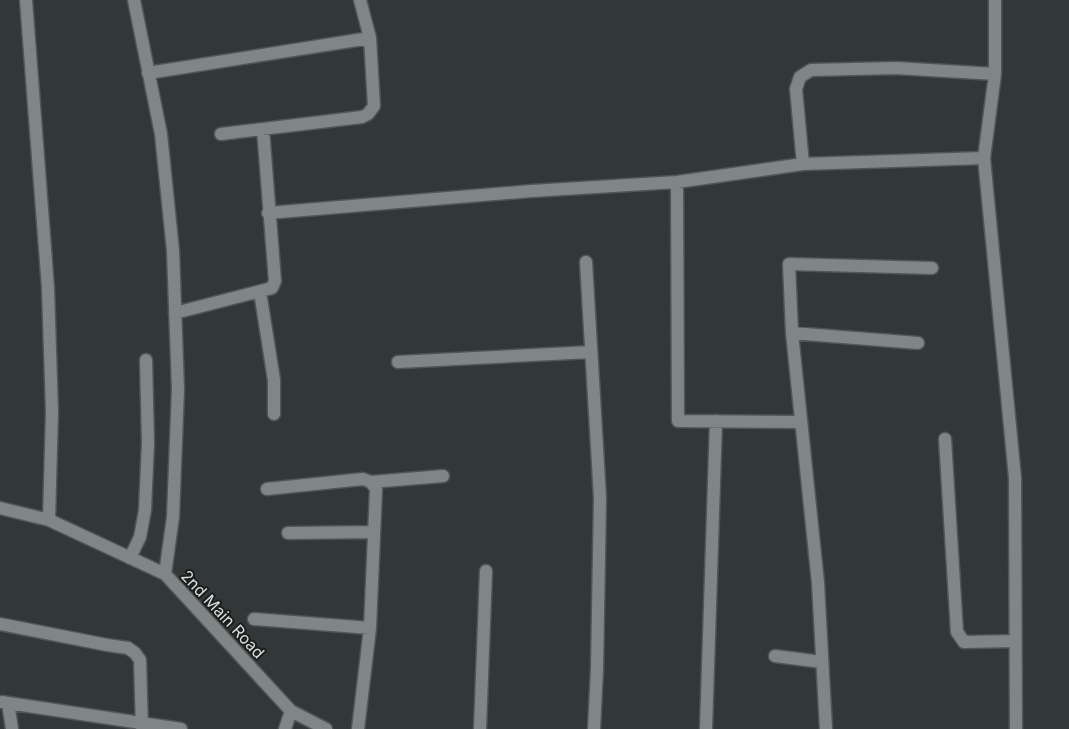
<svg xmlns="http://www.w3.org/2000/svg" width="1069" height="729" viewBox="0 0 1069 729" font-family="Inter,sans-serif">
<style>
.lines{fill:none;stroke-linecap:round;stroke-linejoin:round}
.street-casing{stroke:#515555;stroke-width:15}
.street{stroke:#808586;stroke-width:12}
.labels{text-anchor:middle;stroke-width:4;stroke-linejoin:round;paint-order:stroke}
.street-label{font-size:16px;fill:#dde0e1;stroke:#1c1e1e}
</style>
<rect width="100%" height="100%" fill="#323738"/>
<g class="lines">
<g class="street-casing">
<path id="street" d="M26,0L48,288L52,412L49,520
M134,0L161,134L173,251L178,389L173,517L165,574
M995,0V74L984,158L1015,478L1016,729
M148,73L370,38
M221,134L362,117L368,114L374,106L370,38L360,0
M803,164L796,89L800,77L811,70L896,68L995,74
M677,182L678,421L801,422
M268,213L532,191L677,182L803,164L984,158
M586,262L600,498L597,669L594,729
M260,292L274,380V414
M175,313L272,288L275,281L263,129
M792,333L918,343
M398,362L591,352
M945,439L957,632L964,642L1015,641
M371,482L443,476
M267,489L363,479L371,482L376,489L370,628L358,729
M0,508L49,520L165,574L291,711L326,729
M288,533L374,532
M130,558L140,537L145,510L148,443L146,360
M254,619L370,628
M0,624L107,645L128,648L135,653L140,660L142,729
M775,656L822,662
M2,702L8,703L12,729
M8,703L181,729
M285,729L291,711
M480,729L486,571
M706,729L716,421
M826,729L818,583L792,333L789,264L932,268"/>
</g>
<use href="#street" class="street"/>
</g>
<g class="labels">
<g class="street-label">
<text transform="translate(223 614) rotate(47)" y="6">2nd Main Road</text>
</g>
</g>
</svg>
